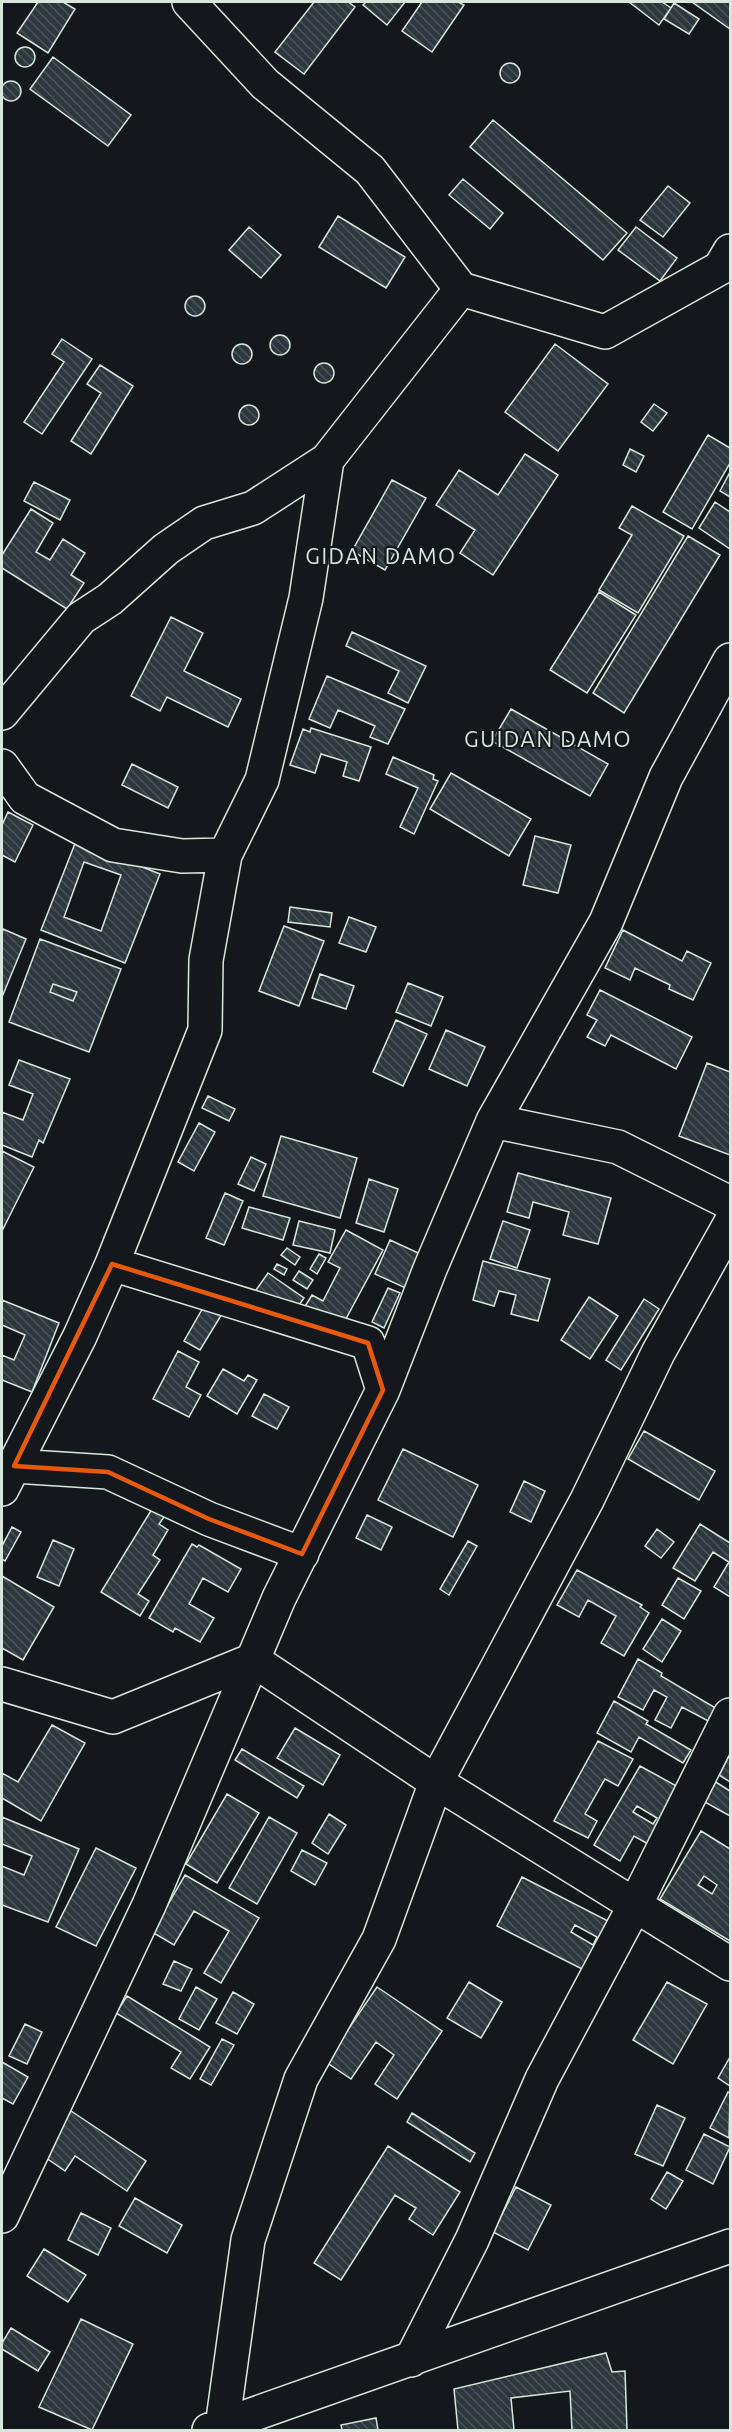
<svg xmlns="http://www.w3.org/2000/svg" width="732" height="2432" viewBox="0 0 732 2432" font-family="Ubuntu,sans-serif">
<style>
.building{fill:url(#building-back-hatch);stroke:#d8e6dc;stroke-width:1.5;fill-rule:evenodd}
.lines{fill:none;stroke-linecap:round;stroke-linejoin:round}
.street-casing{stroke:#d8e6dc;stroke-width:36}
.street{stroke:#14181c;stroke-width:33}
.marked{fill:none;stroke:#e8590c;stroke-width:4.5;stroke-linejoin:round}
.labels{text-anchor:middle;stroke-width:4.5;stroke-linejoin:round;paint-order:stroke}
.quarter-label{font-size:22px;letter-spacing:1.5px;fill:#d8e6dc;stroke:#14181c}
</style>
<defs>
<pattern id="building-back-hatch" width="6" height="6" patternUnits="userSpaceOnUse" patternTransform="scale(1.5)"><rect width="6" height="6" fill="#2c363c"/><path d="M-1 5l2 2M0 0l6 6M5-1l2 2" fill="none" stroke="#4a5358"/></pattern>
</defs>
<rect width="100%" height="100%" fill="#14181c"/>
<path class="building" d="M38,2H63L75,9L48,53L17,33Z
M314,2H348L355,7L304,74L275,52Z
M366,2H405L387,25L363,5Z
M422,2H458L464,5L432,52L402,31Z
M629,2H662L671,8L659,25Z
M692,2H730V29Z
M674,3L699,19L689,34L664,19Z
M15 57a10 10 0 1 1 20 0a10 10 0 1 1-20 0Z
M53,57L131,115L108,146L30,89Z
M500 73a10 10 0 1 1 20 0a10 10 0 1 1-20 0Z
M1 91a10 10 0 1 1 20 0a10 10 0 1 1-20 0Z
M493,120L627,233L603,260L470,147Z
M463,179L503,213L490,229L449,195Z
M668,186L690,203L663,237L640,220Z
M338,216L405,257L386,288L319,247Z
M249,227L281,255L261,278L229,250Z
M636,227L677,258L660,281L618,250Z
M185 306a10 10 0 1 1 20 0a10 10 0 1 1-20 0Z
M270 345a10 10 0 1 1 20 0a10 10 0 1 1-20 0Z
M62,339L92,359L42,434L24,422L64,362L52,354Z
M232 354a10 10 0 1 1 20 0a10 10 0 1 1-20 0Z
M555,344L608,384L558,451L505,412Z
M314 373a10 10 0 1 1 20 0a10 10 0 1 1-20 0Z
M100,365L133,386L91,454L71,441L101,393L87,384Z
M654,404L667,413L653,431L641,422Z
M239 415a10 10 0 1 1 20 0a10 10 0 1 1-20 0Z
M708,435L730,448V463L692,529L663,512Z
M630,449L644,456L636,472L623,465Z
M525,454L558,475L493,575L460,553L475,530L436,505L459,470L498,495Z
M730,472V497L720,491Z
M392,480L426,498L385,570L352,551Z
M34,482L70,500L60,520L24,501Z
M715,502L730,512V549L699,528Z
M632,506L684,536L638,613L599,590L632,535L619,528Z
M31,509L53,523L36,552L50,560L63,539L85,553L71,575L84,583L67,609L2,568V555Z
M688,536L720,555L624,713L593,693Z
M599,592L636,615L587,693L550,670Z
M171,617L203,633L184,671L241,699L228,727L167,697L160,711L131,696Z
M352,632L426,666L408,703L388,693L399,671L346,646Z
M327,676L405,709L388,744L370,737L375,726L338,710L330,728L309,719Z
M511,709L608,764L590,796L492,741Z
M311,728L371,747L359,781L343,776L347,762L321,754L315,773L290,765L303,729L310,732Z
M393,757L434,775L433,779L438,781L414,834L400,827L418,788L386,774Z
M132,764L178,787L168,808L122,785Z
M451,773L531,819L509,856L430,809Z
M8,812L33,825L15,862L2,855V825Z
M535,836L571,845L558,893L523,885Z
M76,841L160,874L125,963L41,930ZM84,862L121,875L101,931L64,917Z
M290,907L332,913L330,927L288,922Z
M349,917L376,927L366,952L339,943Z
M284,926L324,941L299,1006L259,991Z
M3,929L26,939L2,997V933Z
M623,930L682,961L687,951L711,963L693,1000L669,989L670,985L635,968L630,980L605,968Z
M40,939L121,969L89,1052L9,1022ZM53,984L77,992L73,1001L50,992Z
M320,974L354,986L346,1009L312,998Z
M408,983L443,997L431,1026L396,1012Z
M53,984L77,992L73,1001L50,992Z
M600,990L692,1037L676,1069L611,1035L605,1046L587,1037L597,1020L587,1015Z
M396,1020L427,1034L403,1086L373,1072Z
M446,1030L485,1047L467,1086L429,1069Z
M19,1060L70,1079L43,1143L39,1140L32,1157L2,1145V1112L23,1120L33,1094L9,1085Z
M707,1063L730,1072V1155L679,1136Z
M208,1096L235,1109L229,1121L202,1108Z
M199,1123L215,1132L194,1171L178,1162Z
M281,1136L357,1158L340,1218L263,1196Z
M2,1151L34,1167L2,1231Z
M251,1157L266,1164L254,1191L238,1184Z
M518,1173L611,1198L598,1244L563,1235L569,1212L533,1202L529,1218L507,1212Z
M369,1179L398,1189L384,1232L356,1223Z
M225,1193L243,1201L224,1245L206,1238Z
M249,1207L290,1218L283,1240L242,1228Z
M299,1221L335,1230L330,1253L293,1245Z
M503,1221L530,1230L517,1268L490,1259Z
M346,1230L383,1250L341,1328L304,1308L312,1295L323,1301L340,1268L328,1262Z
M390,1240L425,1256L410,1290L375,1274Z
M287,1248L300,1257L295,1265L281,1255Z
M319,1254L326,1258L317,1274L310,1269Z
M483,1261L550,1279L538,1321L511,1314L516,1295L499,1291L494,1306L473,1300Z
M277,1264L287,1269L284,1275L274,1269Z
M299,1271L313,1280L307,1289L293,1280Z
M268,1273L304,1298L292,1315L256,1290Z
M388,1288L400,1293L384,1328L372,1322Z
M589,1297L618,1316L590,1359L561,1340Z
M208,1299L225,1309L200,1350L184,1341Z
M644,1299L659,1309L621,1370L606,1360Z
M2,1300L59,1323L32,1392L2,1380V1355L14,1360L25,1335L2,1325Z
M178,1351L199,1362L186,1387L201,1395L189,1417L153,1399Z
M223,1369L244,1381L248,1375L257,1380L237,1414L207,1396Z
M264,1394L289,1407L277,1429L252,1416Z
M644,1431L715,1471L699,1500L628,1459Z
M403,1449L478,1485L453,1537L378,1500Z
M524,1481L545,1491L531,1522L510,1512Z
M152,1509L164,1517L159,1524L168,1530L153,1555L160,1560L138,1594L149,1601L140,1616L101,1592Z
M367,1515L392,1527L381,1550L356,1538Z
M700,1524L730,1543V1597L714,1587L729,1562L713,1552L695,1581L673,1568Z
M12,1527L21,1532L5,1561L2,1559V1546Z
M657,1529L674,1542L661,1558L645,1546Z
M53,1540L74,1549L59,1586L37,1577Z
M468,1541L477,1546L449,1595L440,1589Z
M192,1544L197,1547L199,1545L241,1569L228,1592L203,1578L189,1604L214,1618L200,1642L175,1628L173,1632L149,1618Z
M577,1570L642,1605L640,1607L649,1613L624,1656L601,1643L616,1616L588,1600L579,1617L557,1605Z
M2,1576L54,1607L23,1660L2,1648Z
M678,1578L701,1591L684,1619L662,1605Z
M662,1619L681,1631L662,1662L643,1649Z
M638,1659L662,1673L661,1676L719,1710L712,1723L682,1707L671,1728L655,1720L667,1697L654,1690L643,1710L618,1697Z
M614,1701L648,1721L646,1724L691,1750L683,1763L639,1737L631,1752L597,1733Z
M52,1725L85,1743L41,1821L2,1798V1773L18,1782Z
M295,1728L340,1755L323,1785L277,1758Z
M598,1741L633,1759L618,1786L605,1779L585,1814L597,1821L588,1838L554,1821Z
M242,1749L304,1786L297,1798L235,1760Z
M730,1754V1782L719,1775Z
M640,1766L680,1788L648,1844L634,1836L620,1861L594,1845ZM637,1806L657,1818L653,1824L633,1812Z
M714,1781L730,1791V1816L703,1801Z
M227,1794L259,1813L217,1883L186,1864Z
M329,1814L346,1825L328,1854L312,1843Z
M2,1817L79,1849L48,1922L2,1905V1866L24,1875L32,1856L2,1844Z
M269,1817L297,1833L257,1904L229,1888Z
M701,1831L730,1849V1941L660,1899ZM704,1876L717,1885L712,1894L698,1885Z
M96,1848L136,1868L96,1946L56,1927Z
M302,1850L327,1863L315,1885L291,1871Z
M185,1875L259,1918L221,1983L204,1973L229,1931L194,1911L174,1945L152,1932Z
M522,1877L610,1922L586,1971L497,1926ZM575,1925L597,1937L593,1945L571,1932Z
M174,1961L192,1969L181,1991L163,1984Z
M469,1982L502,2002L481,2038L447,2018Z
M667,1982L707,2004L673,2064L633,2040Z
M196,1987L217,1999L199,2030L179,2019Z
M377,1987L442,2031L397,2099L375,2084L394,2055L376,2042L351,2079L326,2062Z
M233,1992L254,2004L237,2034L216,2023Z
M127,1996L210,2047L190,2079L171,2068L181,2052L116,2013Z
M25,2024L42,2032L27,2064L9,2056Z
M222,2039L234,2045L211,2085L200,2079Z
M730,2057V2086L718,2078Z
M2,2062L28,2077L13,2104L2,2098Z
M728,2092L730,2093L729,2138L710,2128Z
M657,2105L685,2118L663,2166L635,2154Z
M71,2111L146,2161L127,2191L75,2156L65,2171L42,2155Z
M412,2113L475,2153L470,2162L407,2122Z
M704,2134L730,2147L713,2184L686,2170Z
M388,2146L460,2192L433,2235L409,2219L416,2208L395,2195L341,2280L314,2263Z
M667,2172L683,2181L666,2209L651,2199Z
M516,2187L551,2205L528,2250L493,2232Z
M135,2198L182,2225L167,2253L119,2226Z
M81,2213L111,2228L98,2255L68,2240Z
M44,2249L86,2275L68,2302L27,2276Z
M81,2319L133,2344L92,2430L39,2407Z
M11,2328L50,2352L38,2371L2,2349V2343Z
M606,2353L612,2372L625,2371L627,2430H572L570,2391L511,2398L514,2430H458L454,2389Z
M376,2418L378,2430H342L341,2425Z"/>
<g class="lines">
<g class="street-casing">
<path id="street" d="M189,2L265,84L370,170L461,289
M2,713L81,618L110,599L166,549L204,523L253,508L327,460
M2,766L25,798L113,845L182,856L225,855
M493,1121L618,1147L730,1203
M730,1224L658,1353L587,1500L436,1782L730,1964
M383,1390L430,1269L493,1121L606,922L666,777L730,660
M14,1466L108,1472L209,1519L302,1554
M2,1489L80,1336L112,1264
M2,1684L113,1717L253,1660L436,1782L379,1939L301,2079L248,2240L222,2427
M2,2216L149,1905L279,1598L383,1390L368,1343L112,1264L205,1030L206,960L225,855L262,780L306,598L327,460L461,289L605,332L720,268L730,251
M411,2360L472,2240L542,2079L635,1905L730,1715
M209,2430L730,2246"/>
</g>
<use href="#street" class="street"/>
</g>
<path class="marked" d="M112,1264L368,1343L383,1390L302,1554L209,1519L108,1472L14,1466Z"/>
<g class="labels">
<g class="quarter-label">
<text x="381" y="564">GIDAN DAMO</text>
<text x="548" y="747">GUIDAN DAMO</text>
</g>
</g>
<rect width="732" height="2432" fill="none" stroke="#d8e6dc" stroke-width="6"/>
</svg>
